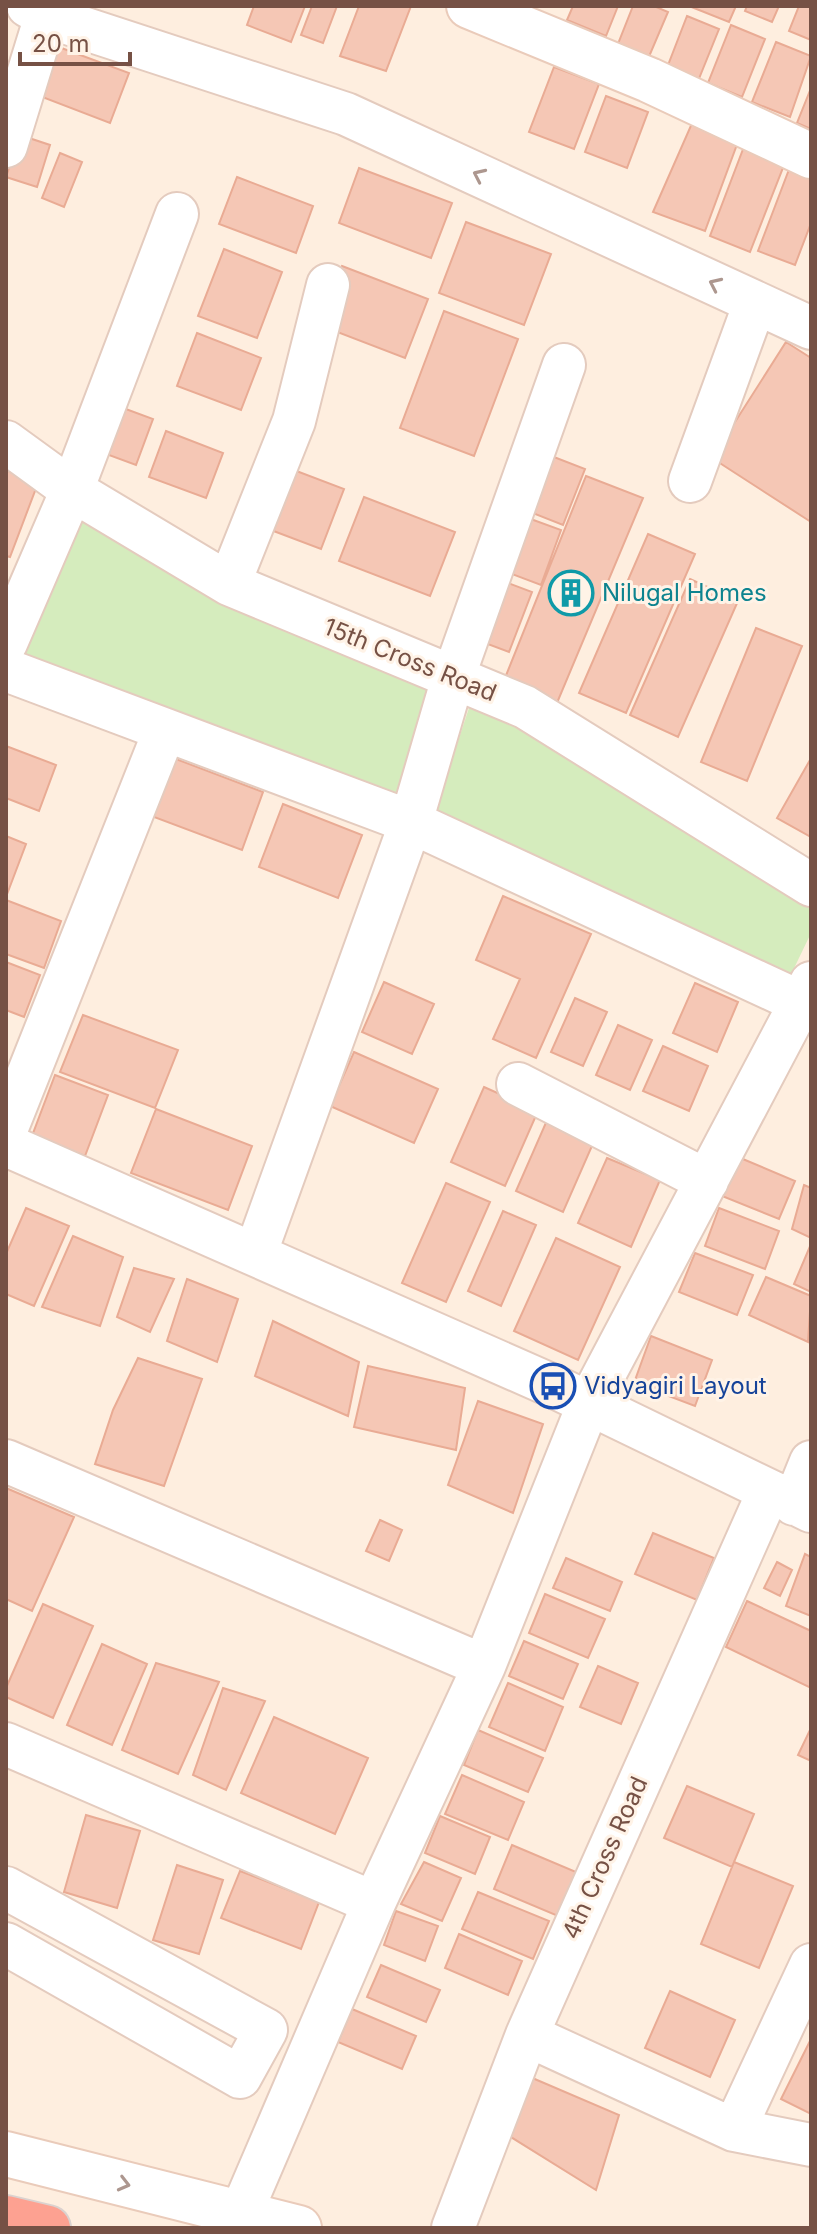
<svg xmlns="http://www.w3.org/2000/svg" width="817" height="2234" viewBox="0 0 817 2234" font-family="Inter,sans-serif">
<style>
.green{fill:#d5ecbd}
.building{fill:#f5c7b5;stroke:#e9ab94;stroke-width:2}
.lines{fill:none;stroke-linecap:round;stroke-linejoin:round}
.street-casing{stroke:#e4cbbe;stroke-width:46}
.secondary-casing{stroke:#eacbba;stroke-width:48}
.highway-casing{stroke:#dbd2cf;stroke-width:48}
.street{stroke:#fff;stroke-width:42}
.secondary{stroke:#fff;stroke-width:44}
.highway{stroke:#fda191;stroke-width:44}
.oneway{stroke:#ad978f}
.labels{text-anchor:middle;stroke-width:6;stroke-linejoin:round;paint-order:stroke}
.culture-label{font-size:24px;fill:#0d838f;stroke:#fff3e7;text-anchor:start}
.street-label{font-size:24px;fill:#765145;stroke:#fff3e7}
.transit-label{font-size:24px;fill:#164399;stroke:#fff3e7;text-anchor:start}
</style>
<rect width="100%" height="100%" fill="#feeedf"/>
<path class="green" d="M77,514L435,685L398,800L20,659Z
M471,702L811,898V933L786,985L432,819Z"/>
<path class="building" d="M254,6H305L291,42L247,25Z
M312,6H337L323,43L301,35Z
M359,6H411L386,71L340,56Z
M573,6H618L606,36L567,20Z
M633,6H654L668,12L645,66L614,54Z
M689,6H736L729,22Z
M747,6H779L772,22L745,11Z
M799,6H811V40L789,31Z
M687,16L719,29L696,86L665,73Z
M731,25L765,39L742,97L708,83Z
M776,42L811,56L790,117L752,102Z
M56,46L129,73L110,123L37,95Z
M554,67L599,84L574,149L529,132Z
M811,88V129L797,123Z
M606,96L648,112L627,168L585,152Z
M693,121L739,139L705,231L653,212Z
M20,135L50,145L37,187L6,177Z
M745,144L786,160L750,252L710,236Z
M60,153L82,162L64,207L42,198Z
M793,159L811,166V223L795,265L758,251Z
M359,168L452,203L431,258L339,223Z
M237,177L313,206L296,253L219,224Z
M466,222L551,254L524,325L439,293Z
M224,249L282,272L257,338L198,316Z
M342,266L428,299L405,358L319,325Z
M444,311L518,339L474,456L400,428Z
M197,333L261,358L241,410L177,386Z
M786,342L811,358V522L712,458Z
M115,405L153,419L136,465L98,451Z
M166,431L223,453L206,498L149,477Z
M541,452L585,469L563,525L520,508Z
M278,464L344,489L321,549L255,524Z
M6,470L38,483L10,557L6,556Z
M586,476L643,498L549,722L501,688Z
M364,497L455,532L430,596L339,561Z
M517,514L561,530L541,585L496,568Z
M648,534L695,554L626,713L579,693Z
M492,577L532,592L509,652L469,637Z
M690,579L738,601L678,737L630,715Z
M756,628L802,646L747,781L701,762Z
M6,746L56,765L39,811L6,798Z
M168,756L263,792L242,850L146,814Z
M810,760H811V837L777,818Z
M283,804L362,835L338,898L259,867Z
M6,836L26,844L6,897Z
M503,896L591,934L536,1058L493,1039L520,979L476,960Z
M6,900L61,921L44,968L6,954Z
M6,962L40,975L24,1017L6,1010Z
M384,982L434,1004L412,1054L362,1032Z
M695,983L738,1002L717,1052L673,1033Z
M575,998L607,1012L583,1066L551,1052Z
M83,1015L178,1050L155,1108L60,1072Z
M618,1025L652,1040L630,1090L596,1075Z
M663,1046L708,1066L689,1111L643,1091Z
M354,1052L438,1089L414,1143L330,1106Z
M55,1075L108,1095L85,1156L32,1136Z
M484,1087L538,1111L505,1186L451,1162Z
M156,1109L252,1146L228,1210L131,1173Z
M548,1118L595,1139L563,1212L516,1191Z
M738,1157L795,1181L779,1219L722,1196Z
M607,1158L660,1180L631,1247L578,1223Z
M446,1183L490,1202L446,1302L402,1283Z
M804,1185L811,1188V1238L792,1229Z
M26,1208L69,1226L34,1306L6,1294V1254Z
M719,1208L779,1231L765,1269L705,1246Z
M503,1211L536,1225L501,1306L468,1291Z
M73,1236L123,1257L100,1326L42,1307Z
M556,1238L620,1267L578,1360L514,1331Z
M811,1244V1292L794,1284Z
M695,1253L753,1275L737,1315L679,1292Z
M134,1268L174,1279L150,1332L117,1317Z
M766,1277L811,1296L808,1342L749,1315Z
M187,1279L238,1299L217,1362L167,1341Z
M273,1321L359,1362L348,1416L255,1376Z
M651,1336L712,1360L695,1406L634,1383Z
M138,1358L202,1379L164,1486L95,1464L113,1410Z
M368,1366L465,1388L456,1450L354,1427Z
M478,1401L543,1424L513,1513L448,1485Z
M6,1488L74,1517L32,1611L6,1599Z
M380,1520L402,1530L389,1561L366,1551Z
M653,1533L714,1558L697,1600L635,1574Z
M805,1554L811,1557V1616L786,1606Z
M566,1558L622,1582L610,1611L553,1588Z
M777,1562L792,1570L780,1596L764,1588Z
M545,1594L605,1619L588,1658L529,1633Z
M747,1601L811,1631V1688L726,1647Z
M43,1604L93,1626L53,1718L6,1697V1688Z
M524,1641L578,1664L563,1699L509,1676Z
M102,1644L147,1664L112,1745L67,1725Z
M156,1663L219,1682L178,1774L122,1750Z
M598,1666L638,1683L621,1724L580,1707Z
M508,1683L563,1707L545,1751L489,1727Z
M223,1688L265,1701L226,1790L193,1775Z
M274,1717L368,1758L335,1834L241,1793Z
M811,1728V1761L798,1755Z
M478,1730L543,1758L528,1792L464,1765Z
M462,1775L524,1802L508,1840L445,1814Z
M687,1786L754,1814L732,1867L664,1838Z
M86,1815L140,1831L117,1908L64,1892Z
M440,1816L490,1837L475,1874L425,1853Z
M512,1845L576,1872L558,1916L494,1889Z
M424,1862L461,1878L442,1921L401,1904Z
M734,1862L793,1886L759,1968L701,1944Z
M177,1865L223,1880L199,1954L153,1940Z
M240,1871L319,1902L301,1949L221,1918Z
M478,1892L549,1921L533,1959L462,1929Z
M396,1911L438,1926L425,1961L384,1945Z
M459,1934L522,1961L508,1995L445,1968Z
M381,1965L440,1990L426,2022L367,1997Z
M670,1991L735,2020L710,2077L645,2048Z
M352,2009L416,2036L402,2069L338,2042Z
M811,2039V2114L781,2099Z
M530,2077L619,2115L596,2190L506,2134Z"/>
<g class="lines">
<g class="street-casing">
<path id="street" d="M28,6L46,16L346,114L811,328
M6,146L46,16
M6,442L72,490L229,584L525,707L811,885
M690,481L755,303
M229,584L294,421L328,285
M6,643L72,490L177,214
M6,670L411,822L800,1002
M518,1084L707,1181
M6,1130L165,730
M6,1145L553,1386L811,1511
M256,1252L411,822L453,678L564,365
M6,1461L484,1666
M794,1504L811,1462
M6,1744L374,1903
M6,1888L266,2030L240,2077L6,1944
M527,2035L734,2130L811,2145
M734,2130L811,1965
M241,2213L374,1903L484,1666L589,1403L811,983
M453,2228L527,2035L768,1493"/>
</g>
<g class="secondary-casing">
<path id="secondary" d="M469,6L649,80L811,156
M6,2154L299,2228"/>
</g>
<g class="highway-casing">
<path id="highway" d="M6,2218L48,2228"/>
</g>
<use href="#street" class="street"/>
<use href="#secondary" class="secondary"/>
<use href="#highway" class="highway"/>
</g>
<defs><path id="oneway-chevron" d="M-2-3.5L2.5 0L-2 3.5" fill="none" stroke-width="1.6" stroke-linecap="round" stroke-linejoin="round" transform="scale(2)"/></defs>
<g class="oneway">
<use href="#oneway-chevron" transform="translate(479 175) rotate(-155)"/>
<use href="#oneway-chevron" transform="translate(715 284) rotate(-155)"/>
<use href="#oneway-chevron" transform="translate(124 2184) rotate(14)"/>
</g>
<defs>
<g id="building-ring" transform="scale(2.3)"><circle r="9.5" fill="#fff3e7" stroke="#0f9aa8" stroke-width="1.5"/><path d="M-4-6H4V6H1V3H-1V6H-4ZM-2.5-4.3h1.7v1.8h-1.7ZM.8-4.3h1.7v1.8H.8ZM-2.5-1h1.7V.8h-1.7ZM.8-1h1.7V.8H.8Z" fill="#0f9aa8"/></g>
<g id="bus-ring" transform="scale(2.3)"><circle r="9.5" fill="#fff3e7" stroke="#1a4fb4" stroke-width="1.5"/><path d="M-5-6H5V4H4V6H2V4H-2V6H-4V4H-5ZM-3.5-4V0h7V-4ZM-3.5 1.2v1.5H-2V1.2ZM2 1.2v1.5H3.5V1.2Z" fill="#1a4fb4"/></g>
</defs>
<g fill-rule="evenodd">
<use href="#building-ring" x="571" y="593"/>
<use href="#bus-ring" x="553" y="1386"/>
</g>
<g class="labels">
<g class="culture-label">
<text x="602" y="601">Nilugal Homes</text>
</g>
<g class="street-label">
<text transform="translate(410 660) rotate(22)" y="8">15th Cross Road</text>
<text transform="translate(605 1858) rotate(-66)" y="8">4th Cross Road</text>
</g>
<g class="transit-label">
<text x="584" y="1394">Vidyagiri Layout</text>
</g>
</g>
<rect width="817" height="2234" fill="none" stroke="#765145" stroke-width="16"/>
<path d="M20 52v12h110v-12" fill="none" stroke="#765145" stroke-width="4"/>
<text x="32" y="52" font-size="24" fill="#765145" stroke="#fff3e7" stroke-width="6" paint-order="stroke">20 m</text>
</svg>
